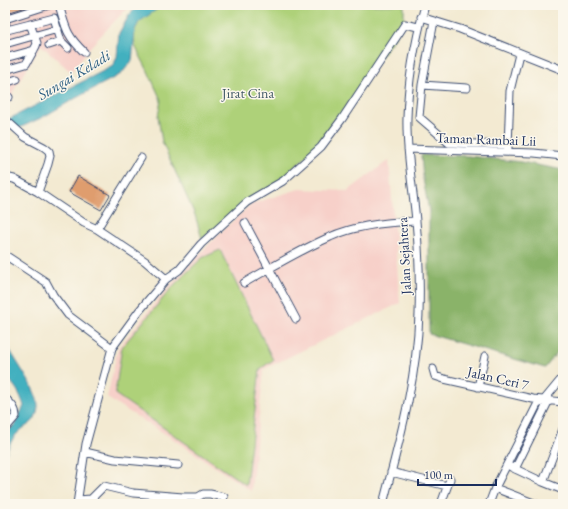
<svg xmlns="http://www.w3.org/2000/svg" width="568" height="509" viewBox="0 0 568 509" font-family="'EB Garamond',serif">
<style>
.built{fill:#f7d0c9}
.green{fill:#aed179;stroke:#64806c}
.forest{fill:#8ab369;stroke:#527164}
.water{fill:#43b0bf;stroke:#2f708e}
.building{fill:#df9d6e}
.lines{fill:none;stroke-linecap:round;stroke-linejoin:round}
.minor-casing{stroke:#3b4b6f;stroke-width:9}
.minor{stroke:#fff;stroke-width:7}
.labels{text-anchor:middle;stroke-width:3;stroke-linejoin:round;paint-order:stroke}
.park-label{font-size:14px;fill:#405865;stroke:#fbf7ec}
.street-label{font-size:14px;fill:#1b2f5e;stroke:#fbf7ec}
.water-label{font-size:15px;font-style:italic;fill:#295c80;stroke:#fbf7ec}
</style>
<rect width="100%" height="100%" fill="#fbf7ec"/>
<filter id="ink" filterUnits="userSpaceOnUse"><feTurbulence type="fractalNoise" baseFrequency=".025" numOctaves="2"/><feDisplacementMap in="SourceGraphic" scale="8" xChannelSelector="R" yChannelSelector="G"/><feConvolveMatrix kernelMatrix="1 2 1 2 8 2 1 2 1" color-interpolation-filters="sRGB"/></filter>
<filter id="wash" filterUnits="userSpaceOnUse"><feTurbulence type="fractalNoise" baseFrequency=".012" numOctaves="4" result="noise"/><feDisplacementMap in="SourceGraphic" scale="16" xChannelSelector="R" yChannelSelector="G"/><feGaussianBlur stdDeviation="0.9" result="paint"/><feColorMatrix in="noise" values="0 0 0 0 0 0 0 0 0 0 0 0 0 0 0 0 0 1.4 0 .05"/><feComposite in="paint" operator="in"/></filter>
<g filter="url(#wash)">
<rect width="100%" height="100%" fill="#f3ead2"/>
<path class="built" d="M5,5H130L92,45L71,72L41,45L14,90L10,102L5,105Z
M389,160L400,303L264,369L251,491L170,437L107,398L118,348L170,285L218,235L251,204L299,189L348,191Z"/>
<path class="green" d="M147,5H404V24L319,145L282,179L202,239L195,215L162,142L158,116L161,100L147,69L136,48L131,30Z
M220,250L273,360L260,369L246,485L115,394L122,347L175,284L202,258Z"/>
<path class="forest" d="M421,155L468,156L521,162L563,170V345L545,368L429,334V211L423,179Z"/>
<path class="water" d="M139,5H163L139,22L135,30L132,61L121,74L76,98L43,117L17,129L9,119L113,66L117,57L119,33L130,14Z
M5,340C12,358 38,389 38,406C38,409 36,415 35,418C32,424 25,426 21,430C12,437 9,446 5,456V434L15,424L24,406C20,393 15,385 5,376Z"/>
<g id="blocks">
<path class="building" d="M10,5H33L10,12L8,11Z
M78,176L110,195L101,210L69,192Z"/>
</g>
</g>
<g filter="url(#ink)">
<use href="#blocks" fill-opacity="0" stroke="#3b4b6f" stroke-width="1"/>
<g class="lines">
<g class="minor-casing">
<path id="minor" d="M59,5C66,28 66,35 84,52
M421,17L460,29L563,70
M5,19L49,5
M5,21L7,30L54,18L61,41L68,48
M434,21L422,85L419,117L449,143L508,145
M5,44L58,29
M49,45L61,41
M5,58L34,50
M5,70L26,64L36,46L37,43L30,24
M5,83L17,79
M422,85L467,88
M5,98L9,97
M5,119L25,137L44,147L49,151L50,156L48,164L38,192
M508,148L510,91L519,54
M408,149L534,153L563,156
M5,177L14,179L38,192L84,223L97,229L145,261L166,279
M245,223L296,319
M97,229L141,158
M5,255L46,282L53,295L68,315L112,348
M244,283C272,267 300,250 330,237C356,225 388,222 416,221
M433,369L435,376L444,379L533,399L563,402
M478,387L485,356
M5,398C11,404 16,408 16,416L5,429
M85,452L115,459L178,465
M511,467L543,482L563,490
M515,469L549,400
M391,472L447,486
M543,482L563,429
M495,488L536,504
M78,500L91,499L104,486L133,493L183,497H198L203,494H210L224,497
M77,504L86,444L112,348L139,311L166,279L179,270L201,244L247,202L283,181L321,147L342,119L405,24L418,27
M383,504C399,442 417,379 419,314C420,283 419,251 416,221C413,187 406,152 407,118C408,79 415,42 425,5
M441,504L450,479
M489,504L495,488L537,405L544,400L563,377"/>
</g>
<use href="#minor" class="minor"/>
</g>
</g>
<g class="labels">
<g class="park-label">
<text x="248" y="98">Jirat Cina</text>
</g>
<g class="street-label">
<text transform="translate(486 139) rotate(2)" y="5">Taman Rambai Lii</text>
<text transform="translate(404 256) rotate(-93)" y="5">Jalan Sejahtera</text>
<text transform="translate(498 378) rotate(13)" y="5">Jalan Ceri 7</text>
</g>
<g class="water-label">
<text transform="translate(74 75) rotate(-31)" y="5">Sungai Keladi</text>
</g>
</g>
<rect width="568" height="509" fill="none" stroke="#fbf7ec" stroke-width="20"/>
<path d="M418 479v6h78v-6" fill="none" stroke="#1b2f5e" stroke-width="2"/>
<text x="424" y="479" font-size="12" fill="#1b2f5e" stroke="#fbf7ec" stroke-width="3" paint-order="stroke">100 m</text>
</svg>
